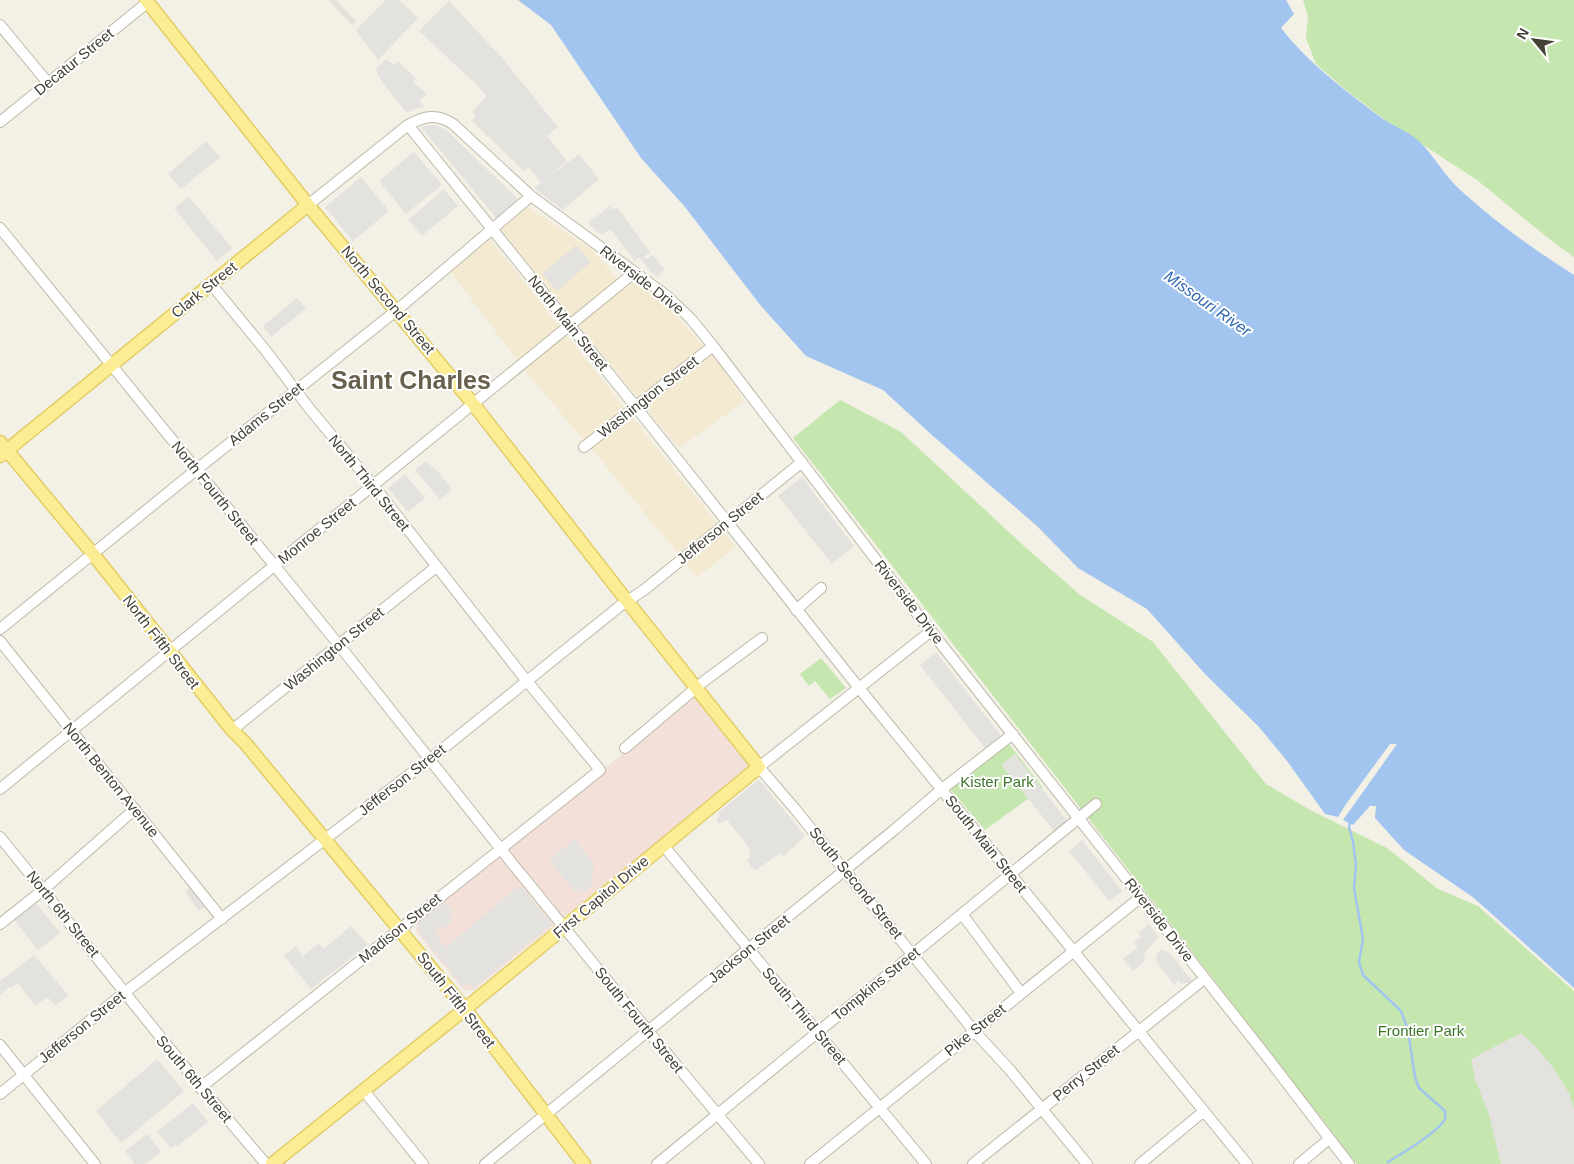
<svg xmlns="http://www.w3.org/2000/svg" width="1574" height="1164" viewBox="0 0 1574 1164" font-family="Arial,sans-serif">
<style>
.commercial{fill:#f4ead1}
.medical{fill:#f3e0d9}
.green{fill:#c6e6af}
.parking{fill:#e3e2de}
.water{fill:#a2c5ef}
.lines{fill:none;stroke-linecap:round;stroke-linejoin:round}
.stream{stroke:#a2c5ef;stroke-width:2.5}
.minor-casing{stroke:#beb9a8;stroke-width:12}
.major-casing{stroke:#e2cd65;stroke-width:15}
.minor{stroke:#fff;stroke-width:10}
.major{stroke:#fced95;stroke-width:12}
.labels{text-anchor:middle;stroke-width:4;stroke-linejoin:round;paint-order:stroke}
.street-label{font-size:15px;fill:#454135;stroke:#fff}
.park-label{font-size:15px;fill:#3c7629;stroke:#fff}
.water-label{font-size:16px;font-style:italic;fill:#3068af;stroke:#fff}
.town-label{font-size:25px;font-weight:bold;fill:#68604d;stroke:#fff}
</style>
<rect width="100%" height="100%" fill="#f3f0e6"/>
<path class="commercial" d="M526,208H530L592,250L626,288L635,282L669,308L714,357L745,401L679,448L501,230Z
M489,238L736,547L697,577L605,465L526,372L450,271Z"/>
<path class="medical" d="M694,696L751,766L475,989L470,991L463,989L417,933L416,922Z"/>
<path class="green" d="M1303,0H1574V257L1553,242L1477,180L1385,120L1346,90L1316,64L1306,38L1308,16Z
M840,400L901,432L1024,546L1079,594L1153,642L1266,784L1312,811L1387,848L1438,889L1478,906L1574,991V1164H1357L793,438Z
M821,658L846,688L830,699L815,681L809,686L800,674Z
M1003,736L1043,788L985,830L945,783Z"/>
<path class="parking" d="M328,0H336L356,21L352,25Z
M386,0H399L418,18L378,60L356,30Z
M449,1L502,58L558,127L547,136L567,161L546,179L579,154L599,179L563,210L534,188L541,183L529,167L524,171L472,121L476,116L472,112L486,96L479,87L419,31Z
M386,59L394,65L398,62L416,78L413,82L427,94L419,101L424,106L406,112L380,79L376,69Z
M430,125H436L446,130L520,201L497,219L421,127Z
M206,141L220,157L181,189L168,174Z
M414,152L442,185L406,214L379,181Z
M361,177L389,211L353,241L325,207Z
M444,189L458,206L422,236L408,220Z
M189,197L232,248L217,261L174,208Z
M610,206L613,210L617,207L650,252L644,257L646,259L653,255L664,269L658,277L651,272L639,257L635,261L610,229L603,234L598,233L588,223Z
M576,245L591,262L557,291L542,274Z
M297,298L306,308L271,337L263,326Z
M426,461L440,474L452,490L440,500L415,470Z
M405,474L425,498L408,512L388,488Z
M802,477L854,546L832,564L778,496Z
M936,652L1001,736L985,748L920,665Z
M1015,754L1067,821L1054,831L1001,765Z
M758,780L762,783L805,836L783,857L780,853L755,871L747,861L751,856L749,853L751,850L727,820L719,824L716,819L720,815L718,813Z
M575,839L594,864L591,887L584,892L580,888L575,892L549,860Z
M1082,840L1122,891L1109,901L1069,851Z
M520,885L552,924L474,988L470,984L462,985L420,934L418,924L445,902L451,909L450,917L453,920L443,929L439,926L434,930L445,948Z
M190,888L205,907L199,911L185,892Z
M36,903L60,933L38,950L14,920Z
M1149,924L1159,937L1146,951L1144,955L1145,961L1133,971L1123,959L1138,947L1134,942L1141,937L1138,933Z
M351,926L368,945L311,989L284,956L296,946L303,956L319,943L324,949Z
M1161,950L1169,952L1193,982L1181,984L1178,980L1175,986L1156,961L1157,954Z
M34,955L69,996L56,1005L47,997L35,1006L18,983L11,988L9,987L0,995V981Z
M1521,1033L1538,1049L1554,1069L1569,1093L1574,1108V1164H1501L1489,1115L1475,1079L1471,1059Z
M157,1059L184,1091L121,1143L96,1111Z
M193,1103L208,1122L177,1146L175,1145L171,1149L157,1131Z
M147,1134L161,1152L145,1164H135L125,1151Z"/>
<path class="water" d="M518,0H1286L1294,14L1281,28C1307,62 1348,93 1383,119C1394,126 1409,132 1419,141C1433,155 1444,174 1458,188C1494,221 1533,249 1574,275V988L1474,898L1404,850L1375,818L1376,806H1370L1353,825L1343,820L1397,744H1390L1346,804L1338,817L1325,814L1287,761L1259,727L1205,674L1147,609L1078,568L1037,526L933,436L883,390L806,356L761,306L685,207L641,158L551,25Z"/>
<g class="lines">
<path class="stream" d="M1350,821L1349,827L1353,842L1356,865L1354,888L1363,939L1359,962L1363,975L1401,1011L1408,1030L1415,1077L1419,1088L1445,1111C1445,1113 1446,1116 1445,1119C1439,1132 1401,1154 1388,1162"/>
<g class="minor-casing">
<path id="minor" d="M0,25L48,83
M0,122L148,2
M408,125L636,407L863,693L1247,1164
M308,205L408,125C424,116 437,113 453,124L531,196L667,296L691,319L713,346L915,611L1267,1057L1349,1164
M0,228L339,645L519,872
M584,447L713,346
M796,610L821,588
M0,629L196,470L397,310L531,196
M931,631L759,767L795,809L974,1031L1010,1070L1087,1164
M0,641L222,919
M232,730L436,567
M625,748L703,682L762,638
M0,789L635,272
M0,837C89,946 174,1058 266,1164
M663,845L926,1164
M521,874L648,1031L759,1164
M962,914L1021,993
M0,924L43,890L135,809
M0,1045L95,1164
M200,1088L600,770L522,675L376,489L309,408L266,351L211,284
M364,1091L423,1164
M0,1094L124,993L435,755L620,606L644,590L802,462
M485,1164L894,830L942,789L1013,734
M657,1164L1096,804
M810,1164L1141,897
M973,1164L1199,983
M1140,1164L1204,1111
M1299,1164L1329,1139"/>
</g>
<g class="major-casing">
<path id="major" d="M146,0L308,205L474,405L627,601L759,767L465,1009L272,1164
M0,442L93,554L232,730L246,744L465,1009L584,1164
M0,456L308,205"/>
</g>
<use href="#minor" class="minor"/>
<use href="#major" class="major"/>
</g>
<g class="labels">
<g class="street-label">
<text transform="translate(74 62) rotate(-39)" y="5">Decatur Street</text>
<text transform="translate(642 280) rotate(38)" y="5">Riverside Drive</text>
<text transform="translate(204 290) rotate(-39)" y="5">Clark Street</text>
<text transform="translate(388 300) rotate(50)" y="5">North Second Street</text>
<text transform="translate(568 323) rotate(51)" y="5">North Main Street</text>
<text transform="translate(648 397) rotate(-38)" y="5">Washington Street</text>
<text transform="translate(266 414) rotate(-39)" y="5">Adams Street</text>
<text transform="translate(369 483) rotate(51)" y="5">North Third Street</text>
<text transform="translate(215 493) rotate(51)" y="5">North Fourth Street</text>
<text transform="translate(720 528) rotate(-39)" y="5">Jefferson Street</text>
<text transform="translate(317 531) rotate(-39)" y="5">Monroe Street</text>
<text transform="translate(909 602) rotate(52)" y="5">Riverside Drive</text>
<text transform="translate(161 642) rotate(52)" y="5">North Fifth Street</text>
<text transform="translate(334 649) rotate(-39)" y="5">Washington Street</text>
<text transform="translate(111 780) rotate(51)" y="5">North Benton Avenue</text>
<text transform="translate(402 780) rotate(-38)" y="5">Jefferson Street</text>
<text transform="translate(986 844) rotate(51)" y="5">South Main Street</text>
<text transform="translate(856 883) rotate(51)" y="5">South Second Street</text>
<text transform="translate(601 897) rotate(-40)" y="5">First Capitol Drive</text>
<text transform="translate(63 914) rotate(51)" y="5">North 6th Street</text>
<text transform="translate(1159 920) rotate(52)" y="5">Riverside Drive</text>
<text transform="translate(400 928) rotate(-39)" y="5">Madison Street</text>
<text transform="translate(749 949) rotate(-39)" y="5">Jackson Street</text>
<text transform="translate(876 984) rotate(-39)" y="5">Tompkins Street</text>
<text transform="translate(456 1000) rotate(52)" y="5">South Fifth Street</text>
<text transform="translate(804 1016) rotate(50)" y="5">South Third Street</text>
<text transform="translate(639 1020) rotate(51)" y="5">South Fourth Street</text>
<text transform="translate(82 1027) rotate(-39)" y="5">Jefferson Street</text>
<text transform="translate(975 1030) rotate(-39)" y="5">Pike Street</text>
<text transform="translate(1086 1073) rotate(-39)" y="5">Perry Street</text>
<text transform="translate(194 1079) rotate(50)" y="5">South 6th Street</text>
</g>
<g class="park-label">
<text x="997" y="787">Kister Park</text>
<text x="1421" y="1036">Frontier Park</text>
</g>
<g class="water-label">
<text transform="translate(1208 303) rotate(35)" y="6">Missouri River</text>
</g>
<g class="town-label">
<text x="411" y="389">Saint Charles</text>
</g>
</g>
<g transform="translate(1534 40) rotate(299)" stroke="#ffffff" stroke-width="4" paint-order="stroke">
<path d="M0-4L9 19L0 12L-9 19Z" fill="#454135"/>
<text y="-8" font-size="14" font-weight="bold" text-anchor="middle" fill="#454135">N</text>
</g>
</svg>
